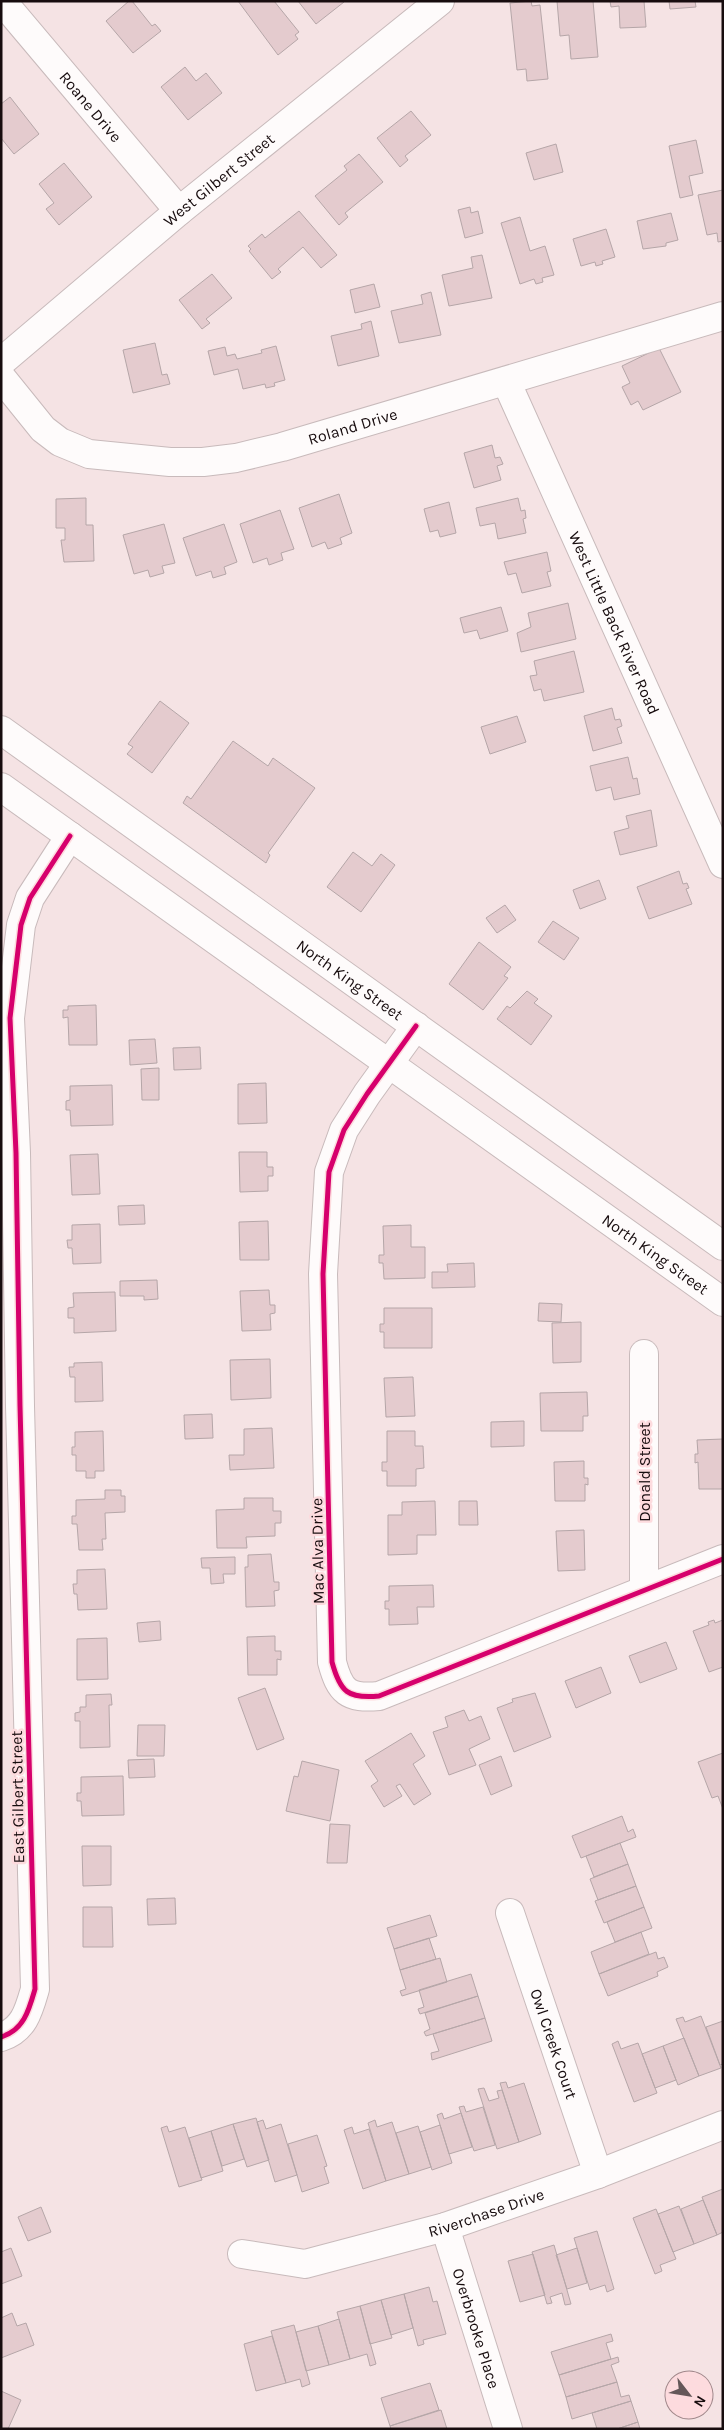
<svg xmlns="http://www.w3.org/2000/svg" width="724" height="2430" viewBox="0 0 724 2430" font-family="Karla,sans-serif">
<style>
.building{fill:#e4cbce;stroke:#b5a6a8}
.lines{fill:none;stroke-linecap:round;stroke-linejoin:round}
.minor-casing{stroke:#c8babb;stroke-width:30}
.secondary-casing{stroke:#c8babb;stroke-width:30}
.minor{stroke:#fefbfb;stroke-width:28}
.secondary{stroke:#fefbfb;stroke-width:28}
.cycleway-casing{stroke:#fddbde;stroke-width:8}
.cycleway{stroke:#d6006c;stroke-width:5}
.labels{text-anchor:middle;stroke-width:5;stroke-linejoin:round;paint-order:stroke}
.street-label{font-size:16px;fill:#170c0e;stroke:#fddbde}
</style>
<rect width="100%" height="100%" fill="#f5e3e4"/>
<path class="building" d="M129,1H132L152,26L155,24L161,31L133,53L106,21Z
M238,1H274L299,32L295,35L298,39L278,55Z
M298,1H343L344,2L316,24Z
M531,1L532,6L540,5L548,79L527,81L526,69L517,70L510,3Z
M557,1H593L598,57L571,59L569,35L560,36Z
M610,1H644L646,27L620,28L619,6L611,7Z
M669,1H695L696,7L670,9Z
M185,67L196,81L206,73L222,93L188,120L161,87Z
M10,97L39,134L14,154L1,138V104Z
M411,111L431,135L405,156L408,160L400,167L377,138Z
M696,140L703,173L689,176L693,195L680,198L669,146Z
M556,144L563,172L534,180L526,153Z
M359,154L383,182L345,213L348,217L339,225L315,196L347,170L344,166Z
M64,163L92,197L59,225L46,209L54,203L39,184Z
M723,190V241L718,242L717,233L707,235L698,195Z
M470,207L471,213L478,211L483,233L465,238L458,210Z
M299,211L337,255L321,268L303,247L278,269L281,272L272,279L249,251L251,249L248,246L262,234L265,238Z
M671,213L678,240L666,243V246L643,249L637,221Z
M520,217L530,251L545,246L554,275L542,278L543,282L536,284L534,279L520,284L501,223Z
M606,229L615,257L602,261L603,264L596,266L595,262L581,266L573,239Z
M482,255L492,298L449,306L442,275L473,268L471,257Z
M212,274L232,298L206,319L210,323L202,329L179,300Z
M374,284L380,307L355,313L350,290Z
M431,292L441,335L399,343L391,311L423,304L421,295Z
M371,321L379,356L338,366L331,336L362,329L361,324Z
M155,343L162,375L167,374L170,384L133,393L123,350Z
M276,346L285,380L274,383L275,386L266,388L265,384L243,389L238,369L214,375L208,351L225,347L227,356L235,354L237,359L262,353L261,350Z
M659,348L681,392L643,410L638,401L631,405L622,387L630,383L622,366Z
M492,445L495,458L500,457L503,464L497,466L501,480L474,488L464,453Z
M339,494L352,533L340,538L342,544L328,549L325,542L312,547L299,508Z
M86,498V525H93L94,561L64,562L61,540H65V528H56V499Z
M518,498L521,511L525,510L526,518L523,519L526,533L498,539L495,523L480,526L476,508Z
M449,502L456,533L440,537L438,530L430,532L424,509Z
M280,510L294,549L281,553L283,560L269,565L267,558L253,563L240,524Z
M164,524L175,563L162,566L164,573L150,577L148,570L134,574L123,535Z
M224,524L237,562L224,567L226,574L213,578L211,571L196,576L183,538Z
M547,552L551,571L547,572L551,586L522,593L516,573L508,575L504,562Z
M568,603L576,639L521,652L517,633L531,627L528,613Z
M501,607L508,631L480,639L477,630L464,633L460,618Z
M574,651L584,692L544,701L541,689L534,691L530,676L537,675L534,661Z
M160,701L189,723L152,773L127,754L133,747L128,744Z
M612,708L615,720L620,719L622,726L617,728L622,743L593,751L584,716Z
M517,716L526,742L490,754L481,727Z
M233,741L268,766L273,758L315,788L268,853L270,855L266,863L183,803L187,796L191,799Z
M628,757L633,779L637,778L640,794L614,800L611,787L596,791L590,766Z
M651,810L657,846L620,855L614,832L629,828L626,816Z
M353,852L372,866L381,854L395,865L361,912L327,887Z
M679,871L683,884L687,883L689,888L686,889L692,904L649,919L637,887Z
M599,880L606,899L580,909L573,890Z
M505,905L516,920L497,933L486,918Z
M553,921L579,938L564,960L538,942Z
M479,942L511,967L504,976L508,978L483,1010L449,984Z
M527,991L538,999L534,1003L552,1016L531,1045L497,1019L507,1006L510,1008Z
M96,1005L97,1045H69L68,1017L63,1018V1010H68V1006Z
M155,1039L157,1063L130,1065L129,1040Z
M200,1047L201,1069L174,1070L173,1048Z
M159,1068V1100H142L141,1069Z
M266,1083L267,1123L238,1124V1084Z
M112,1085L113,1125L71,1126L70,1110H66V1101L70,1100V1086Z
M239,1152H267V1167H273V1176H268V1191L240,1192Z
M98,1154L100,1194L72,1195L70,1155Z
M144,1205L145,1224L119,1225L118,1206Z
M268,1221L269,1260H240L239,1222Z
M100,1224L101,1263L73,1264L72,1248H68L67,1240H72V1225Z
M411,1225V1247H425V1278L384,1279L383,1263H379V1255H384L383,1226Z
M474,1263L475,1287L432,1288V1272H448L447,1264Z
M157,1280L158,1299L144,1300V1296H120V1281Z
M269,1290L270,1305H275V1313L270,1314L271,1330L242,1331L240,1291Z
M115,1292L116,1331L74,1333V1318H68V1308L74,1307L73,1293Z
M539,1303L562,1304L561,1322L538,1321Z
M384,1308H432V1348H384V1332H380V1324H384Z
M581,1322V1362L553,1363L552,1323Z
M270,1359L271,1398L231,1400L230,1360Z
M102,1362L103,1401L75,1402V1377H70L69,1367H74V1363Z
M413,1377L415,1416L386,1417L384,1378Z
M587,1392L588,1416H583V1431H541L540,1393Z
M212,1414L213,1438L185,1439L184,1415Z
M524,1421V1446L491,1447V1422Z
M272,1428L274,1468L230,1470L229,1455H244V1429Z
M103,1431L104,1471H95V1478H86V1471H76V1455H72V1447H75V1432Z
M387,1431H415V1446H423L424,1468L416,1469V1486H387V1471H382V1462H387Z
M723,1439V1489H699L698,1462L695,1463V1454H698L697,1440Z
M584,1461V1478H588V1485L585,1484V1501H555L554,1462Z
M105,1490H121V1496H125V1512L105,1513L106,1539H102L103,1550H79L77,1524H72V1516H76V1500L105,1499Z
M244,1498H273V1511H281V1523H275V1536L246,1537L247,1548H217L216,1510L244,1509Z
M435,1501L436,1535H417V1554L388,1555V1515H402V1502Z
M459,1501H477L478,1525H459Z
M584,1530L585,1570L558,1571L556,1531Z
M271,1554L274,1582H279V1590L274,1591L275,1606L246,1607L245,1567H248V1555Z
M235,1557V1574H223L224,1583L211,1584L210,1568H202L201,1558Z
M105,1569L107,1609L78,1610L77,1594H74L73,1584H77V1570Z
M433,1585L434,1607H417L418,1624L389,1625V1609H385V1601H389V1586Z
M714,1620L715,1623L723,1620V1667L709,1672L693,1631L709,1625L708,1622Z
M160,1621L161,1640L139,1642L137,1623Z
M275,1636V1651H281V1660L277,1659V1675H248L247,1637Z
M107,1638L108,1679L77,1680V1639Z
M666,1642L677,1669L640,1683L629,1656Z
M601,1667L611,1693L576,1708L565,1681Z
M265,1688L284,1739L257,1750L238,1698Z
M535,1693L551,1737L514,1752L497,1708L513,1702L512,1699Z
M111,1694L112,1705H109L110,1747L80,1748V1721H75V1713L80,1712V1707H86V1695Z
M464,1710L469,1721L481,1716L490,1739L469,1749L476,1765L449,1775L433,1732L448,1727L445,1717Z
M138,1725H165L164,1756H137Z
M411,1733L425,1756L413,1764L431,1794L414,1805L400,1784L396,1786L402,1796L384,1807L371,1786L378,1781L365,1761Z
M723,1753V1809L718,1796L712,1798L698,1762Z
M501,1756L512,1786L491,1795L479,1765Z
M154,1759L155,1777L129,1778L128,1760Z
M302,1761L339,1770L330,1821L286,1811L294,1776L298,1777Z
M123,1776L124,1815L82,1816L81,1801H77V1793H81V1777Z
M622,1816L628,1832L633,1829L636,1837L581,1858L572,1836Z
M330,1824L350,1825L347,1863H327Z
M620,1843L628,1864L594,1877L586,1856Z
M82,1846H111V1885L83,1886Z
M628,1864L636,1886L598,1900L590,1879Z
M636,1886L644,1907L604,1923L595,1901Z
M175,1898L176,1924L148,1925L147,1899Z
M83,1907H112L113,1947H83Z
M644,1907L652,1928L615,1942L607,1922Z
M430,1915L437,1936L394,1949L387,1928Z
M641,1932L649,1954L599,1974L591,1952Z
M429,1938L436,1959L400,1970L394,1949Z
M656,1952L658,1959L664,1957L668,1967L657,1972L658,1976L608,1996L599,1974Z
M440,1958L447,1982L402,1996L400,1991L406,1989L400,1970Z
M471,1974L478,1996L420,2014L418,2009L424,2007L419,1990Z
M478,1996L485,2018L426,2036L424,2032L430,2029L425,2013Z
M701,2016L721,2068L699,2076L676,2019L683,2017L685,2022Z
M485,2018L492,2041L432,2060L431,2053L439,2051L433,2034Z
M723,2021V2064L720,2065L706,2027Z
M684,2038L699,2076L678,2085L663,2046Z
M618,2041L621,2049L638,2043L657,2093L634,2102L612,2044Z
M663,2046L676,2080L655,2088L642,2054Z
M506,2082L508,2088L524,2083L541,2134L519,2142L500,2083Z
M484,2088L489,2101L499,2098L497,2091L502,2090L519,2142L497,2149L478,2089Z
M464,2106L466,2112L483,2107L495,2145L474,2151L459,2107Z
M442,2113L444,2119L461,2113L472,2147L449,2154L437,2115Z
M256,2118L269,2160L247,2167L233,2124Z
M263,2120L266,2129L281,2124L297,2175L275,2182L257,2122Z
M375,2120L377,2127L392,2122L409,2174L386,2181L368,2123Z
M233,2124L244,2159L222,2166L211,2131Z
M440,2125L452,2163L432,2170L420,2132Z
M167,2126L169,2132L185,2127L202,2180L179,2187L161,2128Z
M418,2126L431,2167L409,2174L396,2133Z
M352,2127L354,2134L369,2129L386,2181L363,2189L344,2130Z
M211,2131L223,2171L201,2178L189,2138Z
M317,2135L327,2166L324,2167L329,2183L302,2192L288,2144Z
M723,2189V2232L717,2235L702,2197Z
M703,2200L717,2235L694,2244L681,2209Z
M679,2206L694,2244L673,2252L658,2214Z
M41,2207L51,2232L28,2241L18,2217Z
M656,2209L676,2259L660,2265L662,2271L655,2274L633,2218Z
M597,2231L614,2289L607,2292L605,2285L590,2290L574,2238Z
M554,2245L571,2304L565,2305L562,2293L550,2297L552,2303L547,2304L532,2252Z
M11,2248L22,2276L1,2284V2252Z
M577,2248L587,2283L567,2289L556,2255Z
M533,2254L545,2295L520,2302L508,2261Z
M429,2287L433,2302L437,2301L446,2334L423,2340L424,2344L418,2346L404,2294Z
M404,2294L413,2328L391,2335L381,2300Z
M381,2300L392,2338L370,2344L360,2306Z
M360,2306L376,2364L370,2366L367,2354L350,2359L337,2312Z
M12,2313L17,2326L26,2323L34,2345L1,2358V2318Z
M339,2319L350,2359L329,2365L318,2326Z
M294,2325L310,2384L302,2387L300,2379L286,2383L271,2331Z
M318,2326L329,2365L306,2371L296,2332Z
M611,2334L613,2341L606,2343L611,2359L559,2375L551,2352Z
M272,2336L286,2383L256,2391L244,2344Z
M618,2357L619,2362L611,2365L617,2382L566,2397L559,2375Z
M617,2382L621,2397L629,2395L631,2401L572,2419L566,2397Z
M430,2383L439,2410L390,2426L381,2398Z
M1,2391L21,2400L8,2429H1Z
M631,2401L638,2422L617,2429H597L592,2413Z
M441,2410L447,2429H391L390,2426Z
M638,2422L640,2429H617Z"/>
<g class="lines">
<g class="minor-casing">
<g id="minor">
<path id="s1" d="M2,1L179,211"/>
<path id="s2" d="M1,362L179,211L440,1"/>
<path id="s3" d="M1,377L43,429L60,442L89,454L170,462H203L236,458L282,447L723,316"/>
<path id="s4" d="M506,381L723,864"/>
<path d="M416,1026L367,1094L344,1130L329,1172L323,1274L332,1662C340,1692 348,1699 379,1696L723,1559"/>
<path d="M644,1354V1590"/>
<path id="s5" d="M510,1913L598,2174"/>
<path d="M1,2037C24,2030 29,2010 35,1989L20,1406L16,1153L10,1018L21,925L30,898L70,836"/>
<path id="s6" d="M445,2227L508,2429"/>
<path id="s7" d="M242,2254L305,2264L445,2227L598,2174L723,2125"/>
</g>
</g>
<g class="secondary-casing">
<g id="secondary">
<path id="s8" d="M1,730L723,1246"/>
<path id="s9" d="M1,787L723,1302"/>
</g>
</g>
<use href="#minor" class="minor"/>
<use href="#secondary" class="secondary"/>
<g class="cycleway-casing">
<path id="cycleway" d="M416,1026L367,1094L344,1130L329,1172L323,1274L332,1662C340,1692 348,1699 379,1696L723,1559
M1,2037C24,2030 29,2010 35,1989L20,1406L16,1153L10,1018L21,925L30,898L70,836"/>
</g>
<use href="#cycleway" class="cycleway"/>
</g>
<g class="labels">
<g class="street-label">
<text dy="6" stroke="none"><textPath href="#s1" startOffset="138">Roane Drive</textPath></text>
<text dy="6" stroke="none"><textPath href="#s2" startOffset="284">West Gilbert Street</textPath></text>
<text dy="6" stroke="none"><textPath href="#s3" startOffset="388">Roland Drive</textPath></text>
<text dy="6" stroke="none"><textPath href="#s4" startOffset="265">West Little Back River Road</textPath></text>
<text dy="6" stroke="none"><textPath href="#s8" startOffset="429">North King Street</textPath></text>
<text dy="6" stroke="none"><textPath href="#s9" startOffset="804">North King Street</textPath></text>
<text transform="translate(644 1472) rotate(-90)" y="6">Donald Street</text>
<text transform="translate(317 1551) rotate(-91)" y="6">Mac Alva Drive</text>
<text transform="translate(17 1797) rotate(-91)" y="6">East Gilbert Street</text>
<text dy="6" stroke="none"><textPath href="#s5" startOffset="138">Owl Creek Court</textPath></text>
<text dy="6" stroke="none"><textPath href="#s7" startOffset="252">Riverchase Drive</textPath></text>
<text dy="6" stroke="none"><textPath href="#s6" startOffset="106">Overbrooke Place</textPath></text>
</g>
</g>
<rect width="724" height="2430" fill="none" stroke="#170c0e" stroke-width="5"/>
<g transform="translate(689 2395) rotate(121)"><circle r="24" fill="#fddbde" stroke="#a1888b"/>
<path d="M0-4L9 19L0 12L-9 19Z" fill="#655759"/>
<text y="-8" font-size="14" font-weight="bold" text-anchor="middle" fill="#170c0e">N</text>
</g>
</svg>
